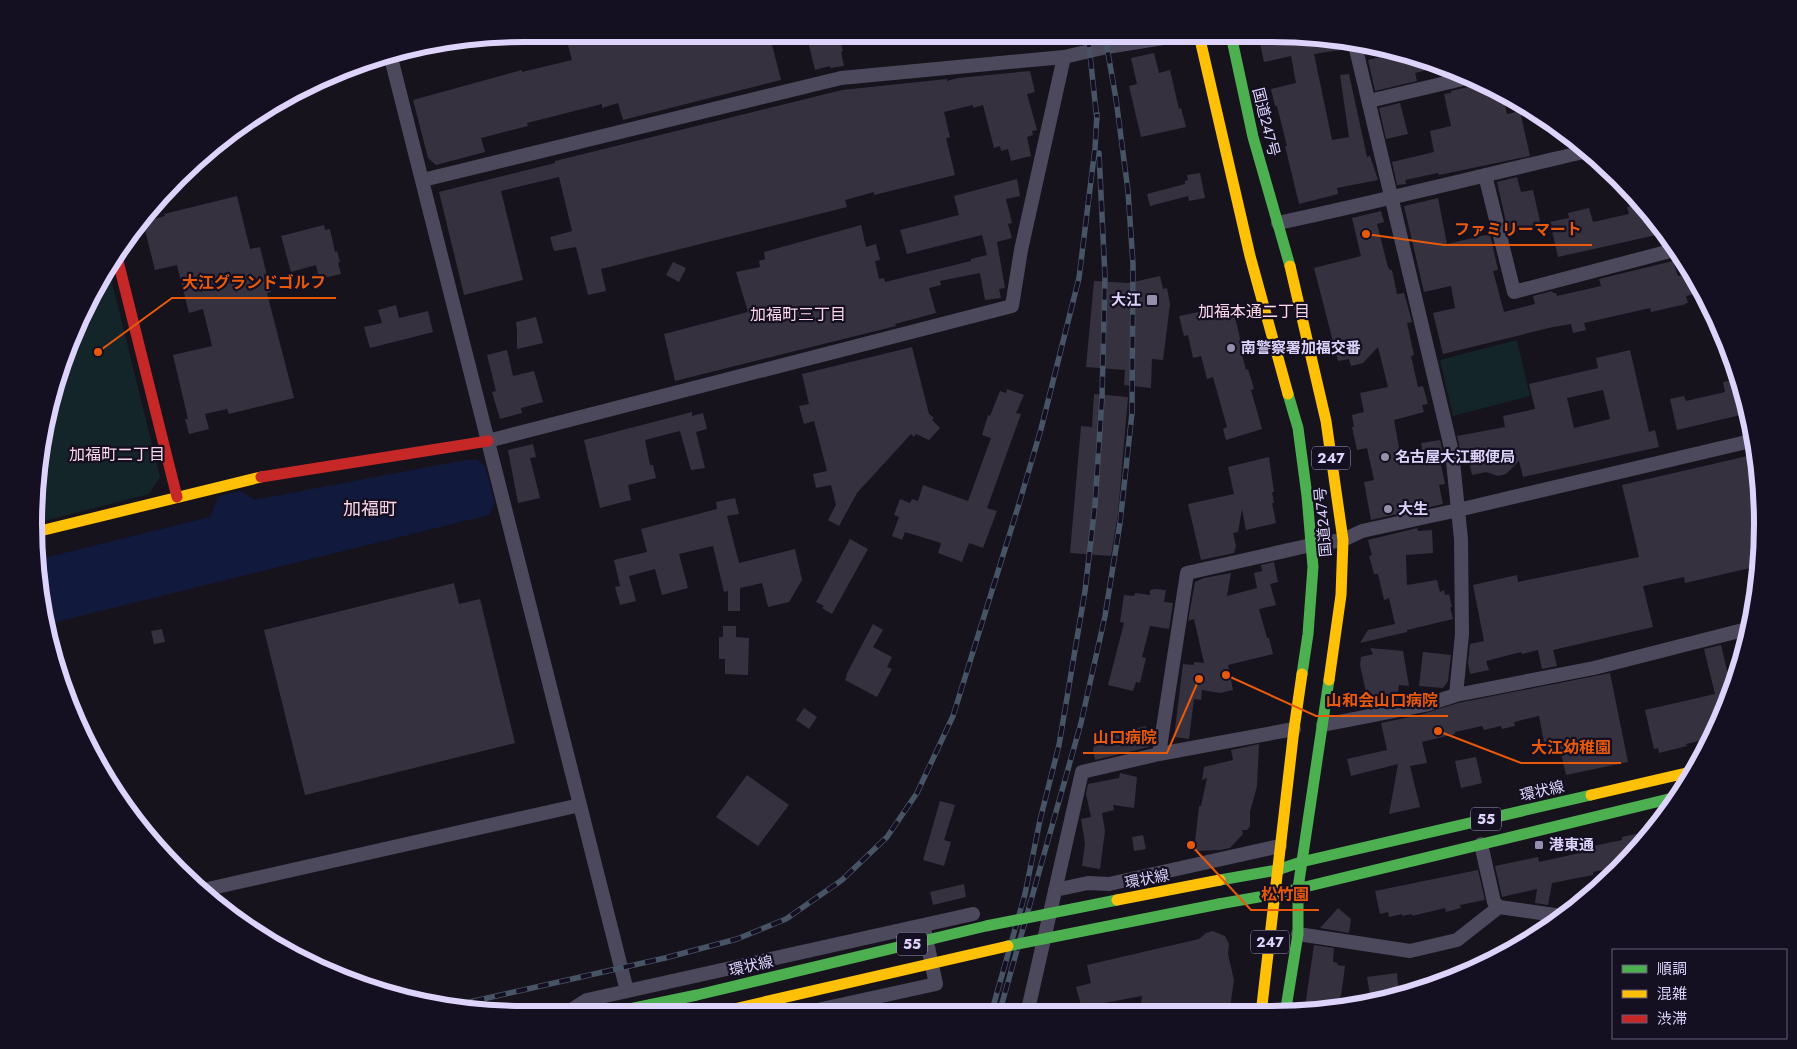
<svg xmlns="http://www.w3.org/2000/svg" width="1797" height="1049" viewBox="0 0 1797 1049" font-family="Jost,'Noto Sans JP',sans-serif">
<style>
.green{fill:#132528}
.water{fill:#111a3c}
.building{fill:#36313f;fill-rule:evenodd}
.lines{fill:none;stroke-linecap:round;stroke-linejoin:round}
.street{stroke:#4c495d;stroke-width:14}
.fast{stroke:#4caf50;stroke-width:11}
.slow{stroke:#ffc107;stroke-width:11}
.jam{stroke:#c62828;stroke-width:11}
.rail-casing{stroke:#465465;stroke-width:5.5}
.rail{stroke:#140f21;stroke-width:4;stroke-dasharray:11;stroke-linecap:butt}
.fast-bridge{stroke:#4caf50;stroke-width:11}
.slow-bridge{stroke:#ffc107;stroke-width:11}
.poi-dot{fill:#9790ad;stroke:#140f21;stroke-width:2}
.labels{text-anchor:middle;stroke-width:4.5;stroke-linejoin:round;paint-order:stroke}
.shield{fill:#140f21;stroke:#a198ba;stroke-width:1}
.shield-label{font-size:14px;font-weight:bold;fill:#ddd3fb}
.street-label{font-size:15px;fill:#ddd3fb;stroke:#140f21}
.poi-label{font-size:15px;font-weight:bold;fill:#ddd3fb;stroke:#140f21;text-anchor:start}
.neighbourhood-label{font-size:16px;fill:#fbd5e8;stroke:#140f21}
.quarter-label{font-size:18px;fill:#fbd5e8;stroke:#140f21}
.rim{fill:none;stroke:#ddd3fb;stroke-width:6}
.leader{fill:none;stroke:#e8590c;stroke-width:2}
.callout-dot{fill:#e8590c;stroke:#140f21;stroke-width:2}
.callout-label{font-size:16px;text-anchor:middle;font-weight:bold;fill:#e8590c;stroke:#140f21;stroke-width:4.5;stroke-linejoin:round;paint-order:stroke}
</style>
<rect width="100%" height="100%" fill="#16131d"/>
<path class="green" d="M108,266L160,477L149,494L36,523L38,461L51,397L84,308Z
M1517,340L1530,396L1453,416L1440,360Z"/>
<path class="water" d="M465,460H477L485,466L495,503L489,515L48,624L36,560L210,517L219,496L241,491L254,500Z"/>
<path class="building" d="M1263,35H1305L1347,43V49L1314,54L1332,140L1349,137L1340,75L1349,74L1367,157L1370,156L1378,180L1337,188L1338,194L1299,204L1285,146H1287L1277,106H1275L1271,89L1296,83L1291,56L1264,62L1259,39L1264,37Z
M770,37L781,80L623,120L618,103L602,108V104L527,123L528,126L481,138L485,152L436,165L428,158L413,100L522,70V72L572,60L566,38Z
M807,37H839L843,51L841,52L844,66L830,68V66L815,70Z
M1154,53L1159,73L1170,70L1179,109L1181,108L1186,127L1141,137L1129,86L1137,84L1131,58Z
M1396,53L1430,60L1443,66L1415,73L1417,81L1375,91L1368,60Z
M1030,71L1035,92L1027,94L1037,130L1032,131L1033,135L1027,137L1031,156L1011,161L1008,149L1001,151L1000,146L994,148L983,105L973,108V105L944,112L950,137L946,138L955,175L874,195V192L845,200L847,207L601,269L606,291L588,295L576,247L554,251L550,237L572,231L559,177L501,191L523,280L464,295L439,192L555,163V161L842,90L947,79V81L958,78Z
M1480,84L1503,96L1507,114L1520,111L1530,156L1439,175L1438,173L1405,180L1406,184L1397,185L1392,162L1434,152L1430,131L1451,126L1444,94L1451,93V91Z
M1400,103L1408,134L1386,139L1379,108Z
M1200,173L1205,198L1189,201L1188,196L1150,206L1147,194L1185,184V181L1188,180L1187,175Z
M1517,177L1521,192L1533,190L1541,226L1515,232L1514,230L1508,231L1497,182Z
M1017,179L1020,196L1006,199L1012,223L1008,224L1012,238L997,242L1005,288L999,289L1001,298L985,300L980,273L940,281L941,285L929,288L936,313L895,324L896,326L675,381L664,334L748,312L736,272L760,267L759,261L765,259L764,252L861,225L866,247L876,244L880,260L875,261L879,279L884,278L885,282L971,261V259L987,255L982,235L907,254L900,230L959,215L954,196Z
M237,196L250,249L260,247L271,292L267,293L294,398L229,414L227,409L205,414L209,429L189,434L185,419H188L173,355L212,346L203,309L189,313L177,265L155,270L143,222L165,216L164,214Z
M1438,198L1447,244L1490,234L1498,270L1493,271L1504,312L1535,304L1533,296L1552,291L1553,293H1556L1557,296L1601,286L1599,279L1673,261L1678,276L1692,273L1702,292L1686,296L1688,303H1685L1686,304L1651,312L1650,308L1584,323L1586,330L1573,333L1571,324L1553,327L1443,354L1433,313L1455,308L1451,286L1424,292L1404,206Z
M1641,204L1665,233L1558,257L1550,222L1569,218L1568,213L1589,208L1593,222L1629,214L1627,207Z
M1381,211L1384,222L1377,224L1388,267L1390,270H1392L1397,294L1404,293L1408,307L1412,322L1407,323L1414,355L1411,356L1418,387L1423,386L1428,404L1422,405L1424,412L1394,420L1402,464L1424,460L1421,443L1440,440L1443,454L1439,455L1445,484L1439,485L1443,504L1371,520L1364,482L1374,480L1367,448L1357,450L1352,427H1354L1352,415L1364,412L1360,393L1388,387L1378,347L1363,363L1351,366L1349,359L1338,361L1314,268L1361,256L1352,218Z
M324,225L325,230L330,229L335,252L337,251L340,262L338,263L341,274L319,279L316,265L291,272L281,236Z
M673,262L686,268L679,282L666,275Z
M1160,276L1163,289L1167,288L1170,304L1163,360L1152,359L1151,388L1124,385L1125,370L1086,367L1094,281L1129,283Z
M396,305L399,318L428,311L433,332L370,348L364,327L382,323L378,310Z
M1228,306L1230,314L1234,312L1242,347H1240L1246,370L1248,369L1254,389L1251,390L1262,429L1226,440L1223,429L1227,427L1213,377L1207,379L1201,356L1193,358L1188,335L1184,336L1179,316Z
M536,317L543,343L517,349V330L516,322Z
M912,347L929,414L934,418L932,420L940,428L929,440L916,434L914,437L911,434L857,493L839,526L828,520L836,505L831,485L816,488L813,474L827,471L814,421L804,424L799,406L809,404L802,374Z
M507,350L513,376L534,371L543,402L521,408L522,413L500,419L492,392L496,391L487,355Z
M1630,350L1649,432L1655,430L1659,447L1523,477L1519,461L1506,474L1498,476L1486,472L1472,475L1469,461L1463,463L1457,436L1505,427L1503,416L1535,409L1529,384L1598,368L1596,358ZM1603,390L1610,419L1574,428L1567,398Z
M1739,379L1749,413L1677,430L1670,399L1684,396L1686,401L1725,392L1723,382Z
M1007,389L1024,395L1016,413L1021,414L987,508L997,511L983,548L969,543L962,562L938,553L941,543L905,532L902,540L892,536L899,517L894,515L900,499L910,503L912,499L918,501L923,485L968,501L991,438L982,435L988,415L990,416L1000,391L1006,393Z
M1094,394L1128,397L1118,513L1111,556L1070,553L1081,426L1092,427Z
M692,412V416L703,413L707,429L696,432L705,468L691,470L680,431L645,440L650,465H653L656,478L628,485L631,500L600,508L584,440Z
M533,444L536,457L530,458L540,498L518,503L508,450Z
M1756,454L1763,524L1759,566L1685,583L1684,577L1643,586L1653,627L1553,650L1557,666L1542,669L1538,650L1522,654L1521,652L1486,661L1489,670L1470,674L1468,663L1470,644L1484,641L1473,585L1517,575L1518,582L1639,557L1622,485Z
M1269,457L1274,492H1272L1274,503H1272L1276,523L1246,530L1242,509L1238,532L1233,533L1236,546L1234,553L1201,560L1188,504L1234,494L1228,467Z
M735,498L739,514L727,516L739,563L795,549L802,580L789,602L768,607L762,583L740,588V611H728V591L724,592L713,546L679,554L688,588L662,595L655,569L629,576L636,601L620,605L615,587L620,586L614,560L647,552L641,529L717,509L716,502Z
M1417,528L1418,531L1432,530L1433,553L1406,555L1407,585L1437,580L1440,592L1444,590L1445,595L1449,594L1452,607H1450L1453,619L1407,630V632L1360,643L1368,630L1395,624L1389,598L1384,600L1378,574H1374L1369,556L1372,555L1368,540Z
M850,539L868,549L832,614L822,608L824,606L816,602Z
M1274,562L1278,582L1270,584L1276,605L1259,609L1267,638H1269L1273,654L1228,665L1233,690L1220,693L1202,690L1201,700L1194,699L1189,739L1174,737L1183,664L1194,665V662L1204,663L1194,619L1188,621L1195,582L1204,578L1231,573L1227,596L1257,588L1254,573L1262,571L1261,565Z
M454,583L459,604L480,599L515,743L305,795L264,630Z
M1155,589L1166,590L1164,602L1173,603L1169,629L1150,626L1142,657L1146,658L1140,683L1136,682L1133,691L1108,685L1124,623L1120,622L1124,595L1134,596L1135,593L1150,595V590Z
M873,624L883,630L873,647L892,657L887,667L892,669L877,697L845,680L847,676L846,675Z
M723,626H736V637L749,638L748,675L725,674V659H719V637H723Z
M162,629L165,642L154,644L151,631Z
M1721,645L1730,683L1735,682L1726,712L1712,738L1686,744L1687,746L1659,753L1658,748L1654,749L1645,710L1715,694L1704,649Z
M1370,648L1403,651L1409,686L1399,685L1397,702L1377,705L1376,699L1368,701L1360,665L1361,657L1373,654Z
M1423,652L1451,655L1448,681L1443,688L1419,686Z
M1610,673L1628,762L1566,775L1559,744L1545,747L1539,716L1514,722L1515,726L1502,729L1501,726L1484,730L1482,726L1455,732V734L1422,742L1427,763L1410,766L1420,807L1389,814L1398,764L1351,776L1347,759L1387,750L1381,723L1415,716V718L1416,716L1458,703Z
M804,708L817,717L809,729L796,720Z
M1146,726L1149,747L1095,760L1093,750L1096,738Z
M1259,744L1257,786L1250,812V826L1247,830H1242L1243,834L1230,848L1220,850L1194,851L1199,806H1201L1207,778L1202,780L1204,767L1233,760L1231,750Z
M1476,757L1482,783L1461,788L1455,761Z
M1120,773L1137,777L1134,808L1113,805L1114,810L1102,813L1105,831L1100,869L1082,866L1085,843L1081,819L1091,817L1086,794L1088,784L1119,778Z
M747,775L789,805L758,846L716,817Z
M940,801L955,805L944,840L951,842L944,866L923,860Z
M1653,830L1625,865L1593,872V875L1552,883L1548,905L1535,903L1537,889L1502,897L1495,866L1538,857L1539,862L1580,853L1579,849L1622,840V837Z
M1143,835L1146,849L1134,851L1132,837Z
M1478,870L1485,900L1460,905L1461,908L1446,912L1445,908L1412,916V914L1402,916V914L1389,917L1388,912L1380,914L1375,891Z
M964,884L966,897L933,905L930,892Z
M1338,908L1351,919L1349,933L1320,928Z
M1213,931L1225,936L1229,944L1228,954L1234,980L1230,1008L1211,1005L1209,1014H1139L1142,996L1093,1005L1094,1009L1083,1012L1076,987L1091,983L1087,965L1199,939L1206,933Z
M1314,945L1334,948L1333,962L1338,963L1337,965L1345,966L1343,982L1339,1007L1304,1014Z
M1397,973L1399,995L1371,1001L1367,977Z"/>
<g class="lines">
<path class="street" d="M1355,45L1452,452L1461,539L1462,634L1456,695
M390,54L627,991
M1369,101L1467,78
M1485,175L1514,292L1678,249
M423,180L841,78L1064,57
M1278,223C1382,201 1484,175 1588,151
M488,441L1012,306L1021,250L1064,57L1107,47L1182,35
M1323,725L1425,705L1456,695L1594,668L1751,628
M1159,754L1294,729
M1481,844L1494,902L1499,907
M1055,890L1088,883L1109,884L1280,846
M199,891L580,805
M1298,934L1410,951L1457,940L1499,907L1562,916
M565,1014L587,1000L973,914
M799,1014L936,984L925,933
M1027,1014L1082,772L1159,754L1187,573L1311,545L1343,540L1362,531L1458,510L1755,440"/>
<path class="fast" d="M1231,35L1253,137L1290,266
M1288,394L1298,428L1307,496L1313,567L1308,634L1302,674
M1220,880L1277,870L1301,862L1591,795
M1219,904L1276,894L1681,796
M1285,1014L1298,934V888L1329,680"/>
<path class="slow" d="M1199,35L1250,256L1288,394
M1290,266L1326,421L1343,540L1341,595L1329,680
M36,532L261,477
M1591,795L1695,771
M1261,1014L1294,729L1302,674"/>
<path class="jam" d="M116,253L177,497
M261,477L488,441"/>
<g class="rail-casing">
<path id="rail" d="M1088,36L1097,120
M452,1006L665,958L737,939L786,919L842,880L887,837L917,793L953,716L1019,504L1041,429L1079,278L1095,148L1097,114
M991,1014L1025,894L1040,820L1059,745L1085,591L1095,505L1102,398L1105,277L1099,153
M999,1014L1081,723L1105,616L1120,523L1132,413L1133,264L1128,191L1116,99L1105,36"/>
</g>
<use href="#rail" class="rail"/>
<path class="fast-bridge" d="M1008,946L1219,904
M605,1014L697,995L986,926L1117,900"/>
<path class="slow-bridge" d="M1117,900L1220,880
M712,1014L1008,946"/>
</g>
<g class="poi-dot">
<rect x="1146" y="294" width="12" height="12" rx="2.5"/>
<circle cx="1231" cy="348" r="5"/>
<circle cx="1385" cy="457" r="5"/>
<circle cx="1388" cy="509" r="5"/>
<rect x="1534" y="840" width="10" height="10" rx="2.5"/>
</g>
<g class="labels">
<g class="shield">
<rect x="1312" y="446.5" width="38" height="23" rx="4"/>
<rect x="1471" y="807.5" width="30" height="23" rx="4"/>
<rect x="1251" y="930.5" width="38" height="23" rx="4"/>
<rect x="897" y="932.5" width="30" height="23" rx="4"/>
</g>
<g class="shield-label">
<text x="1331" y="463">247</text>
<text x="1486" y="824">55</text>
<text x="1270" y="947">247</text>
<text x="912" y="949">55</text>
</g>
<g class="street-label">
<text transform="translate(1266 122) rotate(76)" y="5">国道247号</text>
<text transform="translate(1323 522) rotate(-95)" y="5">国道247号</text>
<text transform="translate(1542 791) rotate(-13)" y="5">環状線</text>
<text transform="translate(1147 879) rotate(-11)" y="5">環状線</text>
<text transform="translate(751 966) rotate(-13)" y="5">環状線</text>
</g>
<g class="poi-label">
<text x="1141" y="305" text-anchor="end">大江</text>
<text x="1241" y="353">南警察署加福交番</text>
<text x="1395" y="462">名古屋大江郵便局</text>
<text x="1398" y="514">大生</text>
<text x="1549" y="850">港東通</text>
</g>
<g class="neighbourhood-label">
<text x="1254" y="317">加福本通二丁目</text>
<text x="798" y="320">加福町三丁目</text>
<text x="117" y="460">加福町二丁目</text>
</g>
<g class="quarter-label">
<text x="370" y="515">加福町</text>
</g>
</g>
<path d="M0 0H1797V1049H0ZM524 42H1272A482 482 0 0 1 1754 524V524A482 482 0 0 1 1272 1006H524A482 482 0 0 1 42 524V524A482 482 0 0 1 524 42Z" fill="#140f21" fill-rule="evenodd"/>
<path class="rim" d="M524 42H1272A482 482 0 0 1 1754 524V524A482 482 0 0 1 1272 1006H524A482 482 0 0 1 42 524V524A482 482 0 0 1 524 42Z"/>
<path class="leader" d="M1366 234L1444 245H1592M98 352L172 298H336M1226 675L1316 716H1448M1199 679L1167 753H1083M1438 731L1521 763H1621M1191 845L1251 910H1319"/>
<g class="callout-dot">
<circle cx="1366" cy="234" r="5"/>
<circle cx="98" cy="352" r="5"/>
<circle cx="1226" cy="675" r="5"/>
<circle cx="1199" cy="679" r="5"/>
<circle cx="1438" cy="731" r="5"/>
<circle cx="1191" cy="845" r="5"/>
</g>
<g class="callout-label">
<text x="1518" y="235">ファミリーマート</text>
<text x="254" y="288">大江グランドゴルフ</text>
<text x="1382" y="706">山和会山口病院</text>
<text x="1125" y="743">山口病院</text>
<text x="1571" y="753">大江幼稚園</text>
<text x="1285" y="900">松竹園</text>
</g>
<rect x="1612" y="949" width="175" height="90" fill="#140f21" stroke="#645d78"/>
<rect x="1622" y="965" width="25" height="8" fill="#4caf50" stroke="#645d78"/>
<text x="1657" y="974" font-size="15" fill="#ddd3fb">順調</text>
<rect x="1622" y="990" width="25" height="8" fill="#ffc107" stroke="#645d78"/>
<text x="1657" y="999" font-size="15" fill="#ddd3fb">混雑</text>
<rect x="1622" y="1015" width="25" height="8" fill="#c62828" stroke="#645d78"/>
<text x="1657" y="1024" font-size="15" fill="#ddd3fb">渋滞</text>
</svg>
